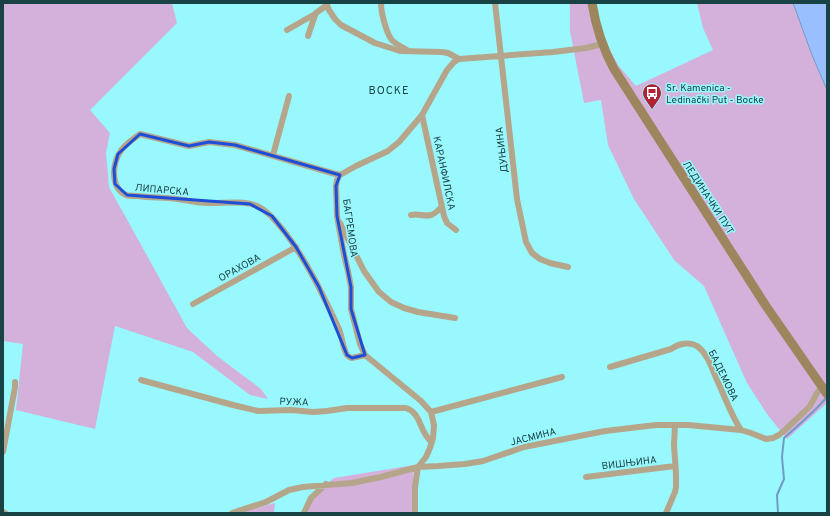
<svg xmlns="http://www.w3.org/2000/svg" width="830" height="516" viewBox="0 0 830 516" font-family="Overpass,sans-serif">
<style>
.green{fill:#d4b1db}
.water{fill:#9abffe;stroke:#739ac6}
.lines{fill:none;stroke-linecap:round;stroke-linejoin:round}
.stream{stroke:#739ac6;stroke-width:2}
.minor{stroke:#b5a58a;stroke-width:6}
.secondary{stroke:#9d855d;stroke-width:9}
.marked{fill:none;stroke:#1d4ed8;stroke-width:3;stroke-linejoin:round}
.labels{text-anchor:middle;stroke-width:3;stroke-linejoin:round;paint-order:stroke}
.poi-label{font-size:10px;fill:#194245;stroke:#98f8fe;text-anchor:start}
.street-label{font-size:10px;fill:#194245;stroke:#98f8fe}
.neighbourhood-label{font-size:11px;letter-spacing:1px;fill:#194245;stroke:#98f8fe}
</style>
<rect width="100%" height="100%" fill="#98f8fe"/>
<path class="green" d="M3,3H172L177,23L90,110L110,133L106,153L109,187L187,328L217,356L261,389L268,399L250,395L193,352L115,326L95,429L16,410L23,344L3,341Z
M570,3H594L600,31L618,65L636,86L713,50L703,28L697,3H793L812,55L827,90V403L787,439L767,414L747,383L704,286L674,260L634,199L608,145L601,100L584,103L570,31Z
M414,465L412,513H308L312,495L334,478Z
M275,503L274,513H237Z"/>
<path class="water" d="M793,3H827V90L812,55Z"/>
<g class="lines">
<path class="stream" d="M778,513L777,495L784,479L782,457L784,438C799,425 814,412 827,397"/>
<path class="minor" d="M326,3L329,10L335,19L341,25L375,43L400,51L442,52L448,53L459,59
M381,3C381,13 386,31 391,39C395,44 402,47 407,50
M495,3L517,199L526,242L532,253L540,259L550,263L568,267
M287,30L315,14
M308,36L314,18L316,13L327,5
M422,115L444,216L447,223L456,230
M273,155L289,96
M340,175L332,173L235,145L209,142L189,146L140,134C124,145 115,153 114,172C114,182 117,191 126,195C130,196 134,196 138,196C151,198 164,197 177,199C187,200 197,203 207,203C223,204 247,199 261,208C271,214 277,223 284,231C307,261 323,295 339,329C342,336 343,349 347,355C348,356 351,358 352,358L365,355
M411,215C418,213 424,217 431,215C435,214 438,210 442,207
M340,223L364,271L379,292L391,302L404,308L418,312L455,318
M193,304L296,247
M610,367L671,349C678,344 689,341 697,346C708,354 712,369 717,380C725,397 731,415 741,430
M141,380L233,405L258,411L291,410L313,412L327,411L347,408H406C422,413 419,433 432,442
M431,412L562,377
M3,452L15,387V382
M586,477L675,466
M3,512L5,513
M232,513L266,502L289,490L303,487L352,483L381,477L418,467L438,466L465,464L483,461L524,447L605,431L656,425H688L741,430L751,433L766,439L773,438L779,435L785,430L804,412L810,406L817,393L822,387
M304,513L311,498L326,484
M415,513V487L418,467L426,457L430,448L433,438L434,425L431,412L421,401L365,355L360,344L351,309V287L348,271L344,255L337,216L336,186L337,180L340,175L356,166L388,151L399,142L422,115L447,70L454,62L459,59L553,52L586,48L602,44
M666,513L675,492L676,487V474L674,445L675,425"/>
<path class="secondary" d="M592,3C596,28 602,47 614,69L766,306L827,394"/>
</g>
<path class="marked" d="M140,134L189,146L209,142L235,145L340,175L336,186L337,216L351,287V309L365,355L352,358L347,355L319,287L296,247L272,216L250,204L127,195L115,184L114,169L118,154Z"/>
<defs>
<g id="bus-pin" transform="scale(1)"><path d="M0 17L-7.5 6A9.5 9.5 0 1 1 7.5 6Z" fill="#b22033" stroke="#98f8fe"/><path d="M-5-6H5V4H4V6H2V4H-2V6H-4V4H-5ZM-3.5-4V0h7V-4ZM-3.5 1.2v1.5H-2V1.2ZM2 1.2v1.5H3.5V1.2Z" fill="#fff"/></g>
</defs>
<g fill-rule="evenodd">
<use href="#bus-pin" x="652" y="93"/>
</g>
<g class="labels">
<g class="poi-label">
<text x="666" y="91">Sr. Kamenica -<tspan x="666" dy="12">Ledinački Put - Bocke</tspan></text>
</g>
<g class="street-label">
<text transform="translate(501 150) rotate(-97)" y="4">ДУЊИНА</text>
<text transform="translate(445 173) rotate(78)" y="4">КАРАНФИЛСКА</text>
<text transform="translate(162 189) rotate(5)" y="4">ЛИПАРСКА</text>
<text transform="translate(709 197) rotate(57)" y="4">ЛЕДИНАЧКИ ПУТ</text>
<text transform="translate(351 228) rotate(82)" y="4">БАГРЕМОВА</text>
<text transform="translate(239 267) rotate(-29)" y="4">ОРАХОВА</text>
<text transform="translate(724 375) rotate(64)" y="4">БАДЕМОВА</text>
<text transform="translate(294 401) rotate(2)" y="4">РУЖА</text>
<text transform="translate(533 436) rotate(-14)" y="4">ЈАСМИНА</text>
<text transform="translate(629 462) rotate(-7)" y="4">ВИШЊИНА</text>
</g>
<g class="neighbourhood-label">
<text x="389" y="94">BOCKE</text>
</g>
</g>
<rect width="830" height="516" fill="none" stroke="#194245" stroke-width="8"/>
</svg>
